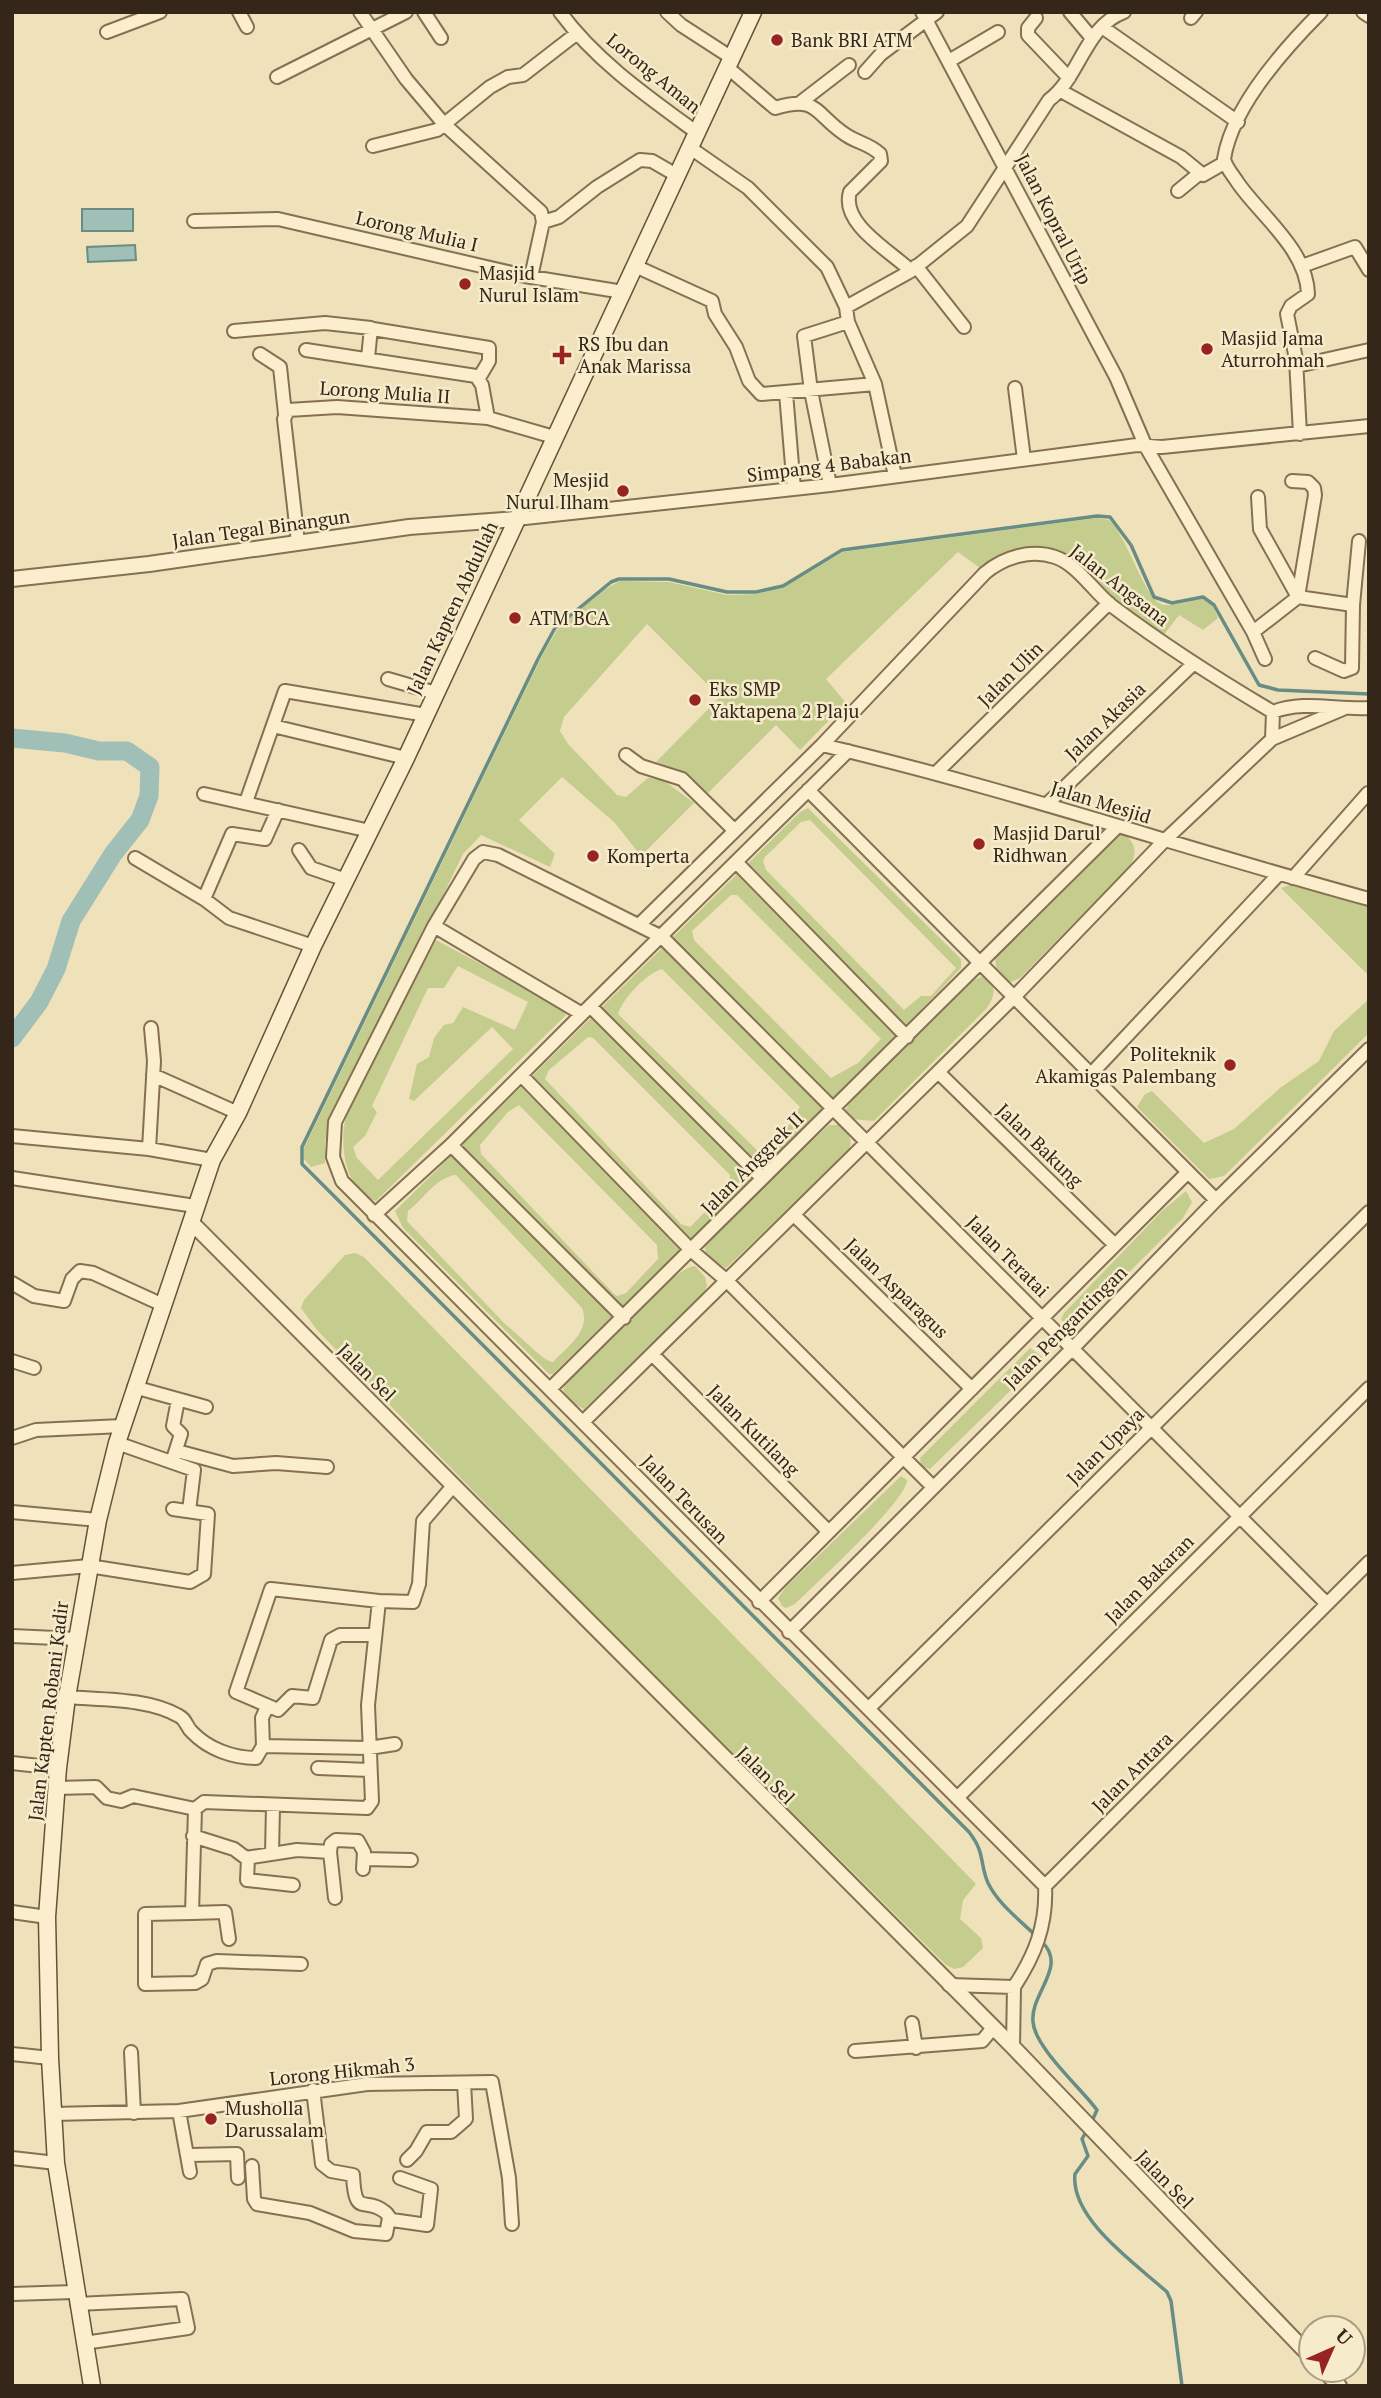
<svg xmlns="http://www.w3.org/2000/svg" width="1381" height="2398" viewBox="0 0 1381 2398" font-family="'PT Serif',serif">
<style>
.green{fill:#c4cd8e;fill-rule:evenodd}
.water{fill:#9fbfb7;stroke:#678d84;stroke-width:2}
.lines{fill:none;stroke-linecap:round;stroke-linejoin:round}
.stream{stroke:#678d84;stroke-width:3.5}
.river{stroke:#9fbfb7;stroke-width:19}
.minor-casing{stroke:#867054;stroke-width:16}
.tertiary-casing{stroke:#867054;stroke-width:18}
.secondary-casing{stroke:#685138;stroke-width:19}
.minor{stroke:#faeecd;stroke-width:12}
.tertiary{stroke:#faeecd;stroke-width:14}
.secondary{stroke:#faeecd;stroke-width:16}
.poi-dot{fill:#972422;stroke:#f6ebca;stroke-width:2.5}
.labels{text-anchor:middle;stroke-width:5;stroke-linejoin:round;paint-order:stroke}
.poi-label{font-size:19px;fill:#34271a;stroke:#f6ebca;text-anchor:start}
.street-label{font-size:19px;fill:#34271a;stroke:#f6ebca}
</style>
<rect width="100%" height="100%" fill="#efe1ba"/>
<path class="green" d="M1097,518L1109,520C1128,537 1145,602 1164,605C1176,606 1190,601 1203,599L1213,607L1218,618L1203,630L1179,615L1163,636L1096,587L1057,551C1031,552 1001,551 980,568L958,552L826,679L846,703L800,750L776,725L708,793L685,775L656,762L720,697L647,624L564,717L560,731L568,744L617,795L626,797L648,778L662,779L694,803L641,856L615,823L562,777L519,820L555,854L550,867L481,835L463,854L325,1141V1163L311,1167L304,1159V1148L540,660L557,630L596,594L620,581L669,582L727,595L756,594L783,588L843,552Z
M808,808L961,959V968L839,1096L553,1374H549L403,1228L395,1211L800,812ZM810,820L956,968L931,996H921L904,1010L766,870L763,861L765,857L801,822ZM731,895H737L881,1039L858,1063L831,1078L694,940L692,931ZM662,969L800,1107L783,1134L762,1155L618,1014C623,998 647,973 662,969ZM588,1037L593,1038L730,1175V1180L710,1207L690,1227L681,1224L545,1079L549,1070ZM519,1105L657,1245L658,1259L626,1293L617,1296L613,1293L481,1154L480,1145L508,1112ZM456,1175L582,1308C591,1331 568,1346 553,1362C542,1361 518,1333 506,1325L407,1221L408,1211C424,1199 436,1177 456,1175Z
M1123,834C1136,842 1138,854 1129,867L1020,978L1011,982L997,974L995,958L1114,837Z
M1290,885L1369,902V976L1281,888Z
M436,940L563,1008L566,1015L376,1201C341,1189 338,1135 349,1106ZM458,966L528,1002L515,1030L463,1007L453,1023L444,1025L434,1038L429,1057L417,1064L409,1099L414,1101L492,1027L513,1049L378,1180L357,1158L353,1147L365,1136L377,1112L372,1106L428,988H444Z
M983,976C998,985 995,995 987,1008L874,1121L851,1119L845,1111L852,1097C874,1075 960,982 983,976Z
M1369,999V1033L1224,1176L1209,1179L1137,1107L1145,1094L1152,1091L1204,1143L1234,1129L1280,1088L1319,1061L1334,1031Z
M829,1125H840C850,1136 855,1141 846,1154L726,1268L706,1256L705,1247L734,1214Z
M1186,1191L1192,1202L1183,1218L1077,1325L1073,1327L1061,1320L1064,1313L1163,1210Z
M355,1253L364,1257L976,1884L963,1900L960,1919L981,1938L983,1948L963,1967L954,1969L946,1965L584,1605L317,1330L301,1308L304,1300L345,1255Z
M695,1266L705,1277L707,1286L703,1294L584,1409L572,1403L563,1390L566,1383C588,1361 672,1267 695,1266Z
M1030,1348L1044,1358L930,1469L921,1466L920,1458Z
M901,1476L907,1480C906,1502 815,1584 795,1604L786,1608L782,1606L778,1598L786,1587Z"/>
<path class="water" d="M82,209H133V231H82Z
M135,245L136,260L88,262L87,247Z"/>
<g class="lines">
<path class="stream" d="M1036,1936C1019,1919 999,1905 988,1883C979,1862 986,1854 969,1832L302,1164V1147L538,659L555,628L611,582L619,579H669L727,592H756L783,586L842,550L1097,516L1110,517L1131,545L1154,597L1172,603L1203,597L1214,605L1259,685L1278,690L1369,694
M1042,1942C1068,1967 1030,1993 1033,2022C1035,2048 1081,2088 1097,2110L1091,2123
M1087,2130L1082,2139L1088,2156L1075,2174C1070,2219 1136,2264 1167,2292L1171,2301L1182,2386"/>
<path class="river" d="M12,738L65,743L99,751H127L150,767L149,796L140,820L113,854L71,921L56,969L39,1002L12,1038"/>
<g class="minor-casing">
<path id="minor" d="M239,12L247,27
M360,12L406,79L444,124L541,212L543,222L531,277
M424,12L441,38
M560,12C596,61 648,97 696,132
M667,12L681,25L732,58
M922,12L1116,377L1146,447L1253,632L1265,659
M1070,12L1091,37
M1363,12L1369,16
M1036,18L1028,28V35L1069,78
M1191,18L1196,12
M1102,27L1238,122
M107,32L160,12
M949,61L998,32
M727,67L775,108C819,95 814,114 846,135C858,143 870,144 880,154L881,161L850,192C840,224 892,252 911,271
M865,72L881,54L937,12
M277,77L406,12
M1061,91L1181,157L1203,175L1224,163
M801,102L849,65
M373,146L437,130L490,87L508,77L523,75L576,34
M689,147L748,188L827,267L846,307L848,322L875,384L895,476
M1178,191L1200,173
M194,221L278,219L525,276L623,292
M543,222L559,217L597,187L640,160L652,161L678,176
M635,266L712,301L715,314L736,347L749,381L761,394L875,384
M916,266L964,327
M1302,266L1355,247L1369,270
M846,307L911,271L967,226L1049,100C1081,76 1084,27 1124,12
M373,329L489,348V361L479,378
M234,331L325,323L371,328L368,358
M306,350L476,376L482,385L488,418L554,437
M260,354L280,367L285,414
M1297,366L1369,350
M1015,388L1024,459
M786,393L794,489
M1300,434L1296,359L1287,314L1291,306L1308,294C1307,250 1261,216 1238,183C1233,175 1226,168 1224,159C1232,107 1285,48 1321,12
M830,485L811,391L804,336L848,322
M1258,497L1260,529L1298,597
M516,519L830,485L1137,445L1162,447L1369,426
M298,542L284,419L288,410L337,407L488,418
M1298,597L1353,605
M1253,632L1298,597L1315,495L1314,488L1308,482L1292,481
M1315,658L1344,671L1352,668L1353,605L1359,541
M388,679L436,693
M273,726L406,758
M1272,739L1343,709
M822,745C1006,788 1186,849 1369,899
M626,755L641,766L682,779L734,830
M937,772L1109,603
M808,790L1216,1200
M204,794L370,831
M246,802L285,691L426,715
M1046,805L1192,665
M299,850L311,868L346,880
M135,858L204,899L229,918L313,946
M736,862L907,1037
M1293,878L1368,793
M204,899L232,834L265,839L278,810
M640,924L822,745L985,573C1004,557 1031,549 1055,557C1077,564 1094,592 1112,606C1164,645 1217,679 1273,712C1303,700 1337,710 1369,708
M434,926L582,1014L848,751
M590,1006L762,1178
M938,1072L1115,1245
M1092,1073L1278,875
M153,1075L238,1113
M522,1076L692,1251L727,1281L933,1487
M12,1136L149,1149L212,1160
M451,1145L624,1318
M149,1149L154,1061L151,1028
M12,1178L195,1206
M374,1215L451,1145L582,1014
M794,1215L972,1389
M12,1283L34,1296L64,1301L72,1279L80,1271L93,1273L163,1305
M652,1354L829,1532
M12,1361L34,1368
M134,1387L206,1407
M551,1388L1117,827
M583,1422L1014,997L1164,841L1272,739L1273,712
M12,1438L36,1430L122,1426
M117,1443L194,1470L189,1511
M177,1451L233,1466L276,1463L327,1467
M174,1456L181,1434L173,1426L178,1400
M12,1512L98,1520
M12,1573L89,1566L190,1582L204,1574L208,1514L173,1509
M759,1602L1188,1172
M789,1632L1073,1348L1216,1200L1369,1049
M374,1635H340L331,1640L313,1698L292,1696L278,1710L236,1692L271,1589L379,1601L413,1602L419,1584L423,1521L453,1486
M12,1636L77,1639
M67,1697C102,1700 148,1698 179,1716C187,1720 186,1727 192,1732C208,1749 233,1758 256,1758L263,1746L369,1748L395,1744
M869,1708L1369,1212
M263,1746L262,1718L267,1707
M12,1763L58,1768
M318,1768L369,1770
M56,1788L96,1787L107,1798L121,1801L133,1796L195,1809L204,1802L367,1808L372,1801L368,1705L379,1601
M957,1798L1369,1388
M195,1809L192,1913L225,1912L229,1939
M193,1836L234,1849L246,1858L297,1850L330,1852L335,1898
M330,1852L331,1844L336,1840L358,1841L364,1852L363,1869
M272,1854L273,1806
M248,1858L247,1880L293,1885
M364,1859L411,1860
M1045,1886L342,1181L333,1157L335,1122L434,926L474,859L483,852L498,855L662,937L1327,1604
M12,1912L47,1917
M192,1913L145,1914V1984L195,1983L202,1979L207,1964L217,1961L301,1964
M949,1985L1014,1987C1035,1955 1047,1925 1045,1886L1369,1562
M912,2023L916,2048
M1013,2047L1014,1987
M855,2051L982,2041L993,2028
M131,2052L134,2113
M12,2054L50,2058
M313,2090L322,2164L331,2171L353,2175C355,2220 365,2195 385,2212C388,2214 389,2218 392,2220L427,2225L431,2189L400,2178
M179,2111L190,2172
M53,2114L179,2111L367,2084L492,2082L509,2178L512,2224
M190,2155L237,2154L238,2178
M12,2158L56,2163
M407,2160L416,2151L427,2132H451L466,2119L464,2083
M252,2166L254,2199L257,2204L310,2213L354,2231L386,2234L389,2218
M12,2294L74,2292
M77,2304L182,2299L188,2328L84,2343"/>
</g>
<g class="tertiary-casing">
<path id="tertiary" d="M12,579L149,564L409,527L516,519
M192,1223L1013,2047L1311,2357
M1324,2370L1339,2386"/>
</g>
<g class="secondary-casing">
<path id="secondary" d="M92,2386L56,2163L50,2058L47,1917L58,1768L67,1697L98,1520L117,1443L212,1160L238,1113L313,946L406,758L753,12"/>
</g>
<use href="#minor" class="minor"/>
<use href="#tertiary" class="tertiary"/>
<use href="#secondary" class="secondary"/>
</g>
<g class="poi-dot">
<circle cx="777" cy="40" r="7"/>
<circle cx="465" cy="284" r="7"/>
<circle cx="1207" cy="349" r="7"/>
<path d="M558.5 344.5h7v7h7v7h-7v7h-7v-7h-7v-7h7z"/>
<circle cx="623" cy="491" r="7"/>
<circle cx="515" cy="618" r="7"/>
<circle cx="695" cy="700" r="7"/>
<circle cx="979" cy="844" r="7"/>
<circle cx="593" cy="856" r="7"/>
<circle cx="1230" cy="1065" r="7"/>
<circle cx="211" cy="2119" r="7"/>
</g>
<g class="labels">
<g class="poi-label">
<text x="791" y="47">Bank BRI ATM</text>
<text x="479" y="280">Masjid<tspan x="479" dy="22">Nurul Islam</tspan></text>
<text x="1221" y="345">Masjid Jama<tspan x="1221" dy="22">Aturrohmah</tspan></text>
<text x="578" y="351">RS Ibu dan<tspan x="578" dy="22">Anak Marissa</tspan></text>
<text x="609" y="487" text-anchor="end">Mesjid<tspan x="609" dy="22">Nurul Ilham</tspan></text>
<text x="529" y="625">ATM BCA</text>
<text x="709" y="696">Eks SMP<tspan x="709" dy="22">Yaktapena 2 Plaju</tspan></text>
<text x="993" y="840">Masjid Darul<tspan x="993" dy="22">Ridhwan</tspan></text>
<text x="607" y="863">Komperta</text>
<text x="1216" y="1061" text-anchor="end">Politeknik<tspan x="1216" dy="22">Akamigas Palembang</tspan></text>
<text x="225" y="2115">Musholla<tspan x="225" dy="22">Darussalam</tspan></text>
</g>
<g class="street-label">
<text transform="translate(654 73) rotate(39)" y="7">Lorong Aman</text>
<text transform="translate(1054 219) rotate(63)" y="7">Jalan Kopral Urip</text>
<text transform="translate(417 231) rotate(13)" y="7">Lorong Mulia I</text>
<text transform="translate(385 392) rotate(4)" y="7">Lorong Mulia II</text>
<text transform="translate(829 465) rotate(-7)" y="7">Simpang 4 Babakan</text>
<text transform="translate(261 528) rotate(-8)" y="7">Jalan Tegal Binangun</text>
<text transform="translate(1120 585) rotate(38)" y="7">Jalan Angsana</text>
<text transform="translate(452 608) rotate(-65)" y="7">Jalan Kapten Abdullah</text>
<text transform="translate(1010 674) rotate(-45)" y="7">Jalan Ulin</text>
<text transform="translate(1105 721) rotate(-44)" y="7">Jalan Akasia</text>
<text transform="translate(1101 802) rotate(17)" y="7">Jalan Mesjid</text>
<text transform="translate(1040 1145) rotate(44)" y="7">Jalan Bakung</text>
<text transform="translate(752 1163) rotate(-45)" y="7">Jalan Anggrek II</text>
<text transform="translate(1008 1256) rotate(45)" y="7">Jalan Teratai</text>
<text transform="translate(897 1288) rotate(44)" y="7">Jalan Asparagus</text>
<text transform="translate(1065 1327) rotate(-45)" y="7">Jalan Pengantingan</text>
<text transform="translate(367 1372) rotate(45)" y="7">Jalan Sel</text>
<text transform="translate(754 1430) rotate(45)" y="7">Jalan Kutilang</text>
<text transform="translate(1105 1446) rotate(-45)" y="7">Jalan Upaya</text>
<text transform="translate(685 1499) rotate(46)" y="7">Jalan Terusan</text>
<text transform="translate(1149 1579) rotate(-45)" y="7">Jalan Bakaran</text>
<text transform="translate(48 1711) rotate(-83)" y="7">Jalan Kapten Robani Kadir</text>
<text transform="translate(1132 1772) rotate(-45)" y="7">Jalan Antara</text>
<text transform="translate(766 1775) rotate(45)" y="7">Jalan Sel</text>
<text transform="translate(342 2071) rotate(-6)" y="7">Lorong Hikmah 3</text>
<text transform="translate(1165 2179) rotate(46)" y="7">Jalan Sel</text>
</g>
</g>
<rect width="1381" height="2398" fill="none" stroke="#34271a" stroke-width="28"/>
<g transform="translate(1332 2349) rotate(45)"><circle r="33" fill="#f6ebca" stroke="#a89d84" stroke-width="2"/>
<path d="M0-5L12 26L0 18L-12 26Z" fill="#972422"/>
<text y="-10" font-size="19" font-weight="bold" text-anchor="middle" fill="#34271a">U</text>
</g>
</svg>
